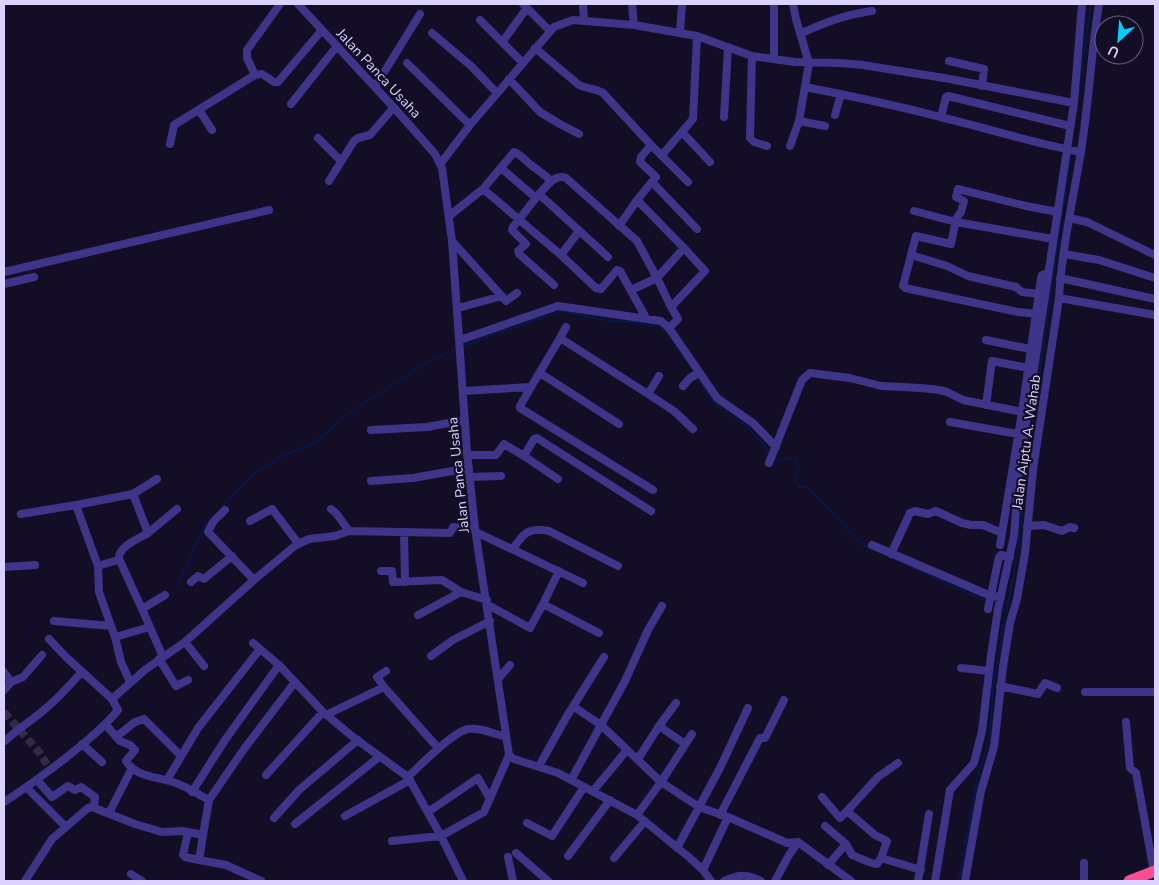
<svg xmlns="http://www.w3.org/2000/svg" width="1159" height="885" viewBox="0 0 1159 885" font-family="'Nunito Sans',sans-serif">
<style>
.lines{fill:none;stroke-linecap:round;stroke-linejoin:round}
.stream{stroke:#061845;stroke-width:2}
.minor-tunnel{stroke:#312b47;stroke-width:8;stroke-dasharray:8 4;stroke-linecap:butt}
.minor{stroke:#3f3588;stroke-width:8}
.highway{stroke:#ff4d94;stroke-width:11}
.labels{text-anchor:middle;stroke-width:4.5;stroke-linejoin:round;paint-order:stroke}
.street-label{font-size:14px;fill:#dbd2ff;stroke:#130d26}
</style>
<rect width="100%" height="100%" fill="#130d26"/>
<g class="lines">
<path class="stream" d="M1078,95L1091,4
M462,347L480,339L561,311L604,320L632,322L659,326L666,331L694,371
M696,376L713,402L746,426L760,440L770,455
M773,459L776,461L792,458L796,460L799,469L794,478L799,487H805L813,492L861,544L988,602
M218,512L250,477L267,465L281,457L316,442L350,412L425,364L457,349
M177,586L204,527L209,521
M1001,608L1006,610
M959,881L978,776L989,741L994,680L1018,550L1029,448L1070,157"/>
<path class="minor-tunnel" d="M4,712L39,752L50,769"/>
<path class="minor" d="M298,4L397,111L435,154L442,168L452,241L467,452L475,529L509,755L514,759L558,773L637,815L690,858L703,870L711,881
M523,4L550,31
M583,4L584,20
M480,20L523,63
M634,25L697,36L752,56L795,62L839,63L863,65L950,79L1074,103
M680,32L682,4
M432,33L471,66L497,93
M800,34C823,23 847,14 872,11
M503,41L527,8
M535,48L579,85C587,89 595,88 603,93L651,145L641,157L640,162L656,177L637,200L684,248L657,278L637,241L566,178C555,173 546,187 539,194
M752,56L750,138L754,142L767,146
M774,59V4
M949,61L984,69L982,86
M407,63L470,125
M255,75L262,74L274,82H278L322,30
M509,79L540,112L558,123L579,134
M375,87L420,14
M805,87C851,96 895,105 940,117C987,128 1033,143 1081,152
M291,104L337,46
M199,110L212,130
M835,115L841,94
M724,117L728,47
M941,117L946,97L948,96L1070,126
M799,121L825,126
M682,132L710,162
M318,138L341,161
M170,144L174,125L255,75L247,58V50L280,4
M651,145L688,182
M790,146L799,121L809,63L796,19L793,4
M662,155L693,119L697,36
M441,163L470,125L554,27L573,20L634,25L632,4
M501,168L536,198
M329,181L354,141L358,138L370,135L394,107
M652,182L697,229
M483,189L561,255L596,288L601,289L617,270L620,271L646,318
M914,211L956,222L1053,239
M449,216L483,189L514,152C521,154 525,161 531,165C539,171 544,174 551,181
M1069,218L1087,222L1155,255
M619,226L637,200
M452,241L506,301L517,293
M1064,254L1099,260L1155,278
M561,255L579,231
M911,255L903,286L905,288L1018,312L1037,314
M4,272L269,210
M1060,278L1155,299
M4,284L34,277
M554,285L519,254L518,251L526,244L512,230L513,227L539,194L608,257
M631,290L657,278L671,307
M1039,294L1022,292L1016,287L968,276L947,266L911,255L916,236L951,244L956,219L961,212L964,201L956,197L958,189L1026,206L1058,212
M1059,298L1155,315
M458,308L502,296
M669,328L678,319L671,307L705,271L684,248
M560,338L566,327
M460,340L558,306L661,321L669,328L717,398L753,423L776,447
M986,340L1030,349
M540,373L619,424
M683,386L690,378L698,373
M531,387L520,406V408L653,490
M463,391L531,387L560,338L648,394L659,376
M648,394L674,411L693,429
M986,405L992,361L1028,368
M950,422L1018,434
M371,430L427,427L465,420
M467,455H496L504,444L524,456L534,439L537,438L651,511
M524,456L558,479
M769,463L800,385L802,380L810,373L850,378L881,386L921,388L939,390L947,392L963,400L1022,412
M470,477L501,476
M371,481L413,478L469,468
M133,494L157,479
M76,505L133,494L148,533L177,509
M331,509L336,513L349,531
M225,510L213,522L208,532L254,580
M21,514L76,505L98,566
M250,521L272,509L298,543
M1027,526L1044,525L1062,531L1070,527L1074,528
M404,532L405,582
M476,532L583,583
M872,545L991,596L1001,597
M1000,545L1002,533
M513,549C523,533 529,527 549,531L618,566
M891,554L910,513L915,511L928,514L936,511L962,523L971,525H983L1002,533L1022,412L1041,278L1042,275L1048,273
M119,560C117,547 138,539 148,533
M4,567L35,565
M381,571H392L393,582L442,580L461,592L487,600
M191,582L198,576L204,579L232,556
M543,604L559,571
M488,605L530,628L543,604L599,633
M142,609L163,657
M988,609L999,557L1001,555L1010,557
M418,615L461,592
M54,621L111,626
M115,637L150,627
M185,642L204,666
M253,643L279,665L323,712L353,737L408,777L441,836L463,881
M431,656L453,640L490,621
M159,659L176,686L188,680
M961,668L989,671
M4,672L11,682
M498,679L510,665
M130,682L121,662L115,637L99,592L98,566L118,560L120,561L142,609L165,595
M1000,686L1038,694L1045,683L1057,688
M384,687L377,677L386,671
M4,690L11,682L23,677L42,655
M1085,692H1155
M112,699L146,669L185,642L254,580L296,545L309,539L335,536L349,531L450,533L453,527L475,529
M676,703L659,726L685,744
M574,707L601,725L661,782L699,807L720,768L748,708
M328,714L384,687L438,748
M1126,722L1130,768L1136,773L1154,872
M105,724L120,741L130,745L135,750L126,761C137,779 161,776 178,784C189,788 199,795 209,800
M116,737L135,722L144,719L181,756
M5,741C17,729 32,721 45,709C59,698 70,684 82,672
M82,744L102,762
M638,759L659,726
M539,766L567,716L604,657
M266,775L323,712
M408,777C419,766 453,732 468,729C480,727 494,734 506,737
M37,780L52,797L68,786L75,790L81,787L95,797L94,807
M167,780L198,728L260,649
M571,780L625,681L648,630L662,606
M27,788L65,826
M593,791L627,750
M192,792L225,740L279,665
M822,797L840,818L847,811L875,835L887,841L881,858L921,870
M4,802C26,788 46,773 67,757C84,743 104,728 118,710L112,699L66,657L49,639
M847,811L878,777L898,763
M428,812L478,778L490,799
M109,813L132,768
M637,815L661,782L692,734
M720,815L760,738H765L784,700
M345,816L410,780
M274,818L299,790L358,740
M527,823L552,836L584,787
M295,824L379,757
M825,826L846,844L828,865
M188,832L183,855L185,857L199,860
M203,835L209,800L244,749L295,682
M392,841L441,836L484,812L509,755
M846,844L852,855C858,857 873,865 877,864L881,858
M677,848L699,807L728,817L787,843L798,842L851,881
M516,853L548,881
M568,856L610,800
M508,857L513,881
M614,858L645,821
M703,870L728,817
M131,874L142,881
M25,881L52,839L88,808L92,807L135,824L162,832L183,831L203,835L199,860L226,865L261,881
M724,881C739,874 747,874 761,881
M775,881L789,855L798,842
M918,881L929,814
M935,881L950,790L974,763L982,731L991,656L998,609L1014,536L1019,469L1074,103L1082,4
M965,881L981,791L994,747L1003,667L1010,623L1017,599L1025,553L1033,470L1059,298C1062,248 1073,200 1081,151C1089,102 1091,53 1099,4
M1084,881V863"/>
<path class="highway" d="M1129,881L1155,871"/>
</g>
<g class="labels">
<g class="street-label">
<text transform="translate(379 73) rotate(47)" y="5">Jalan Panca Usaha</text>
<text transform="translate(1026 442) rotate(-82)" y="5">Jalan Aiptu A. Wahab</text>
<text transform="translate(458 475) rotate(-96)" y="5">Jalan Panca Usaha</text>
</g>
</g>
<rect width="1159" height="885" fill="none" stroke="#dbd2ff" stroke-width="10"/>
<g transform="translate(1119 40) rotate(206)"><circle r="24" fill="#130d26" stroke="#635c7d"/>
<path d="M0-4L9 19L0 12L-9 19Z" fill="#00cffd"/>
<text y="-8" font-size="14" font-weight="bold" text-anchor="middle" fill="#dbd2ff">U</text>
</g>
</svg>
